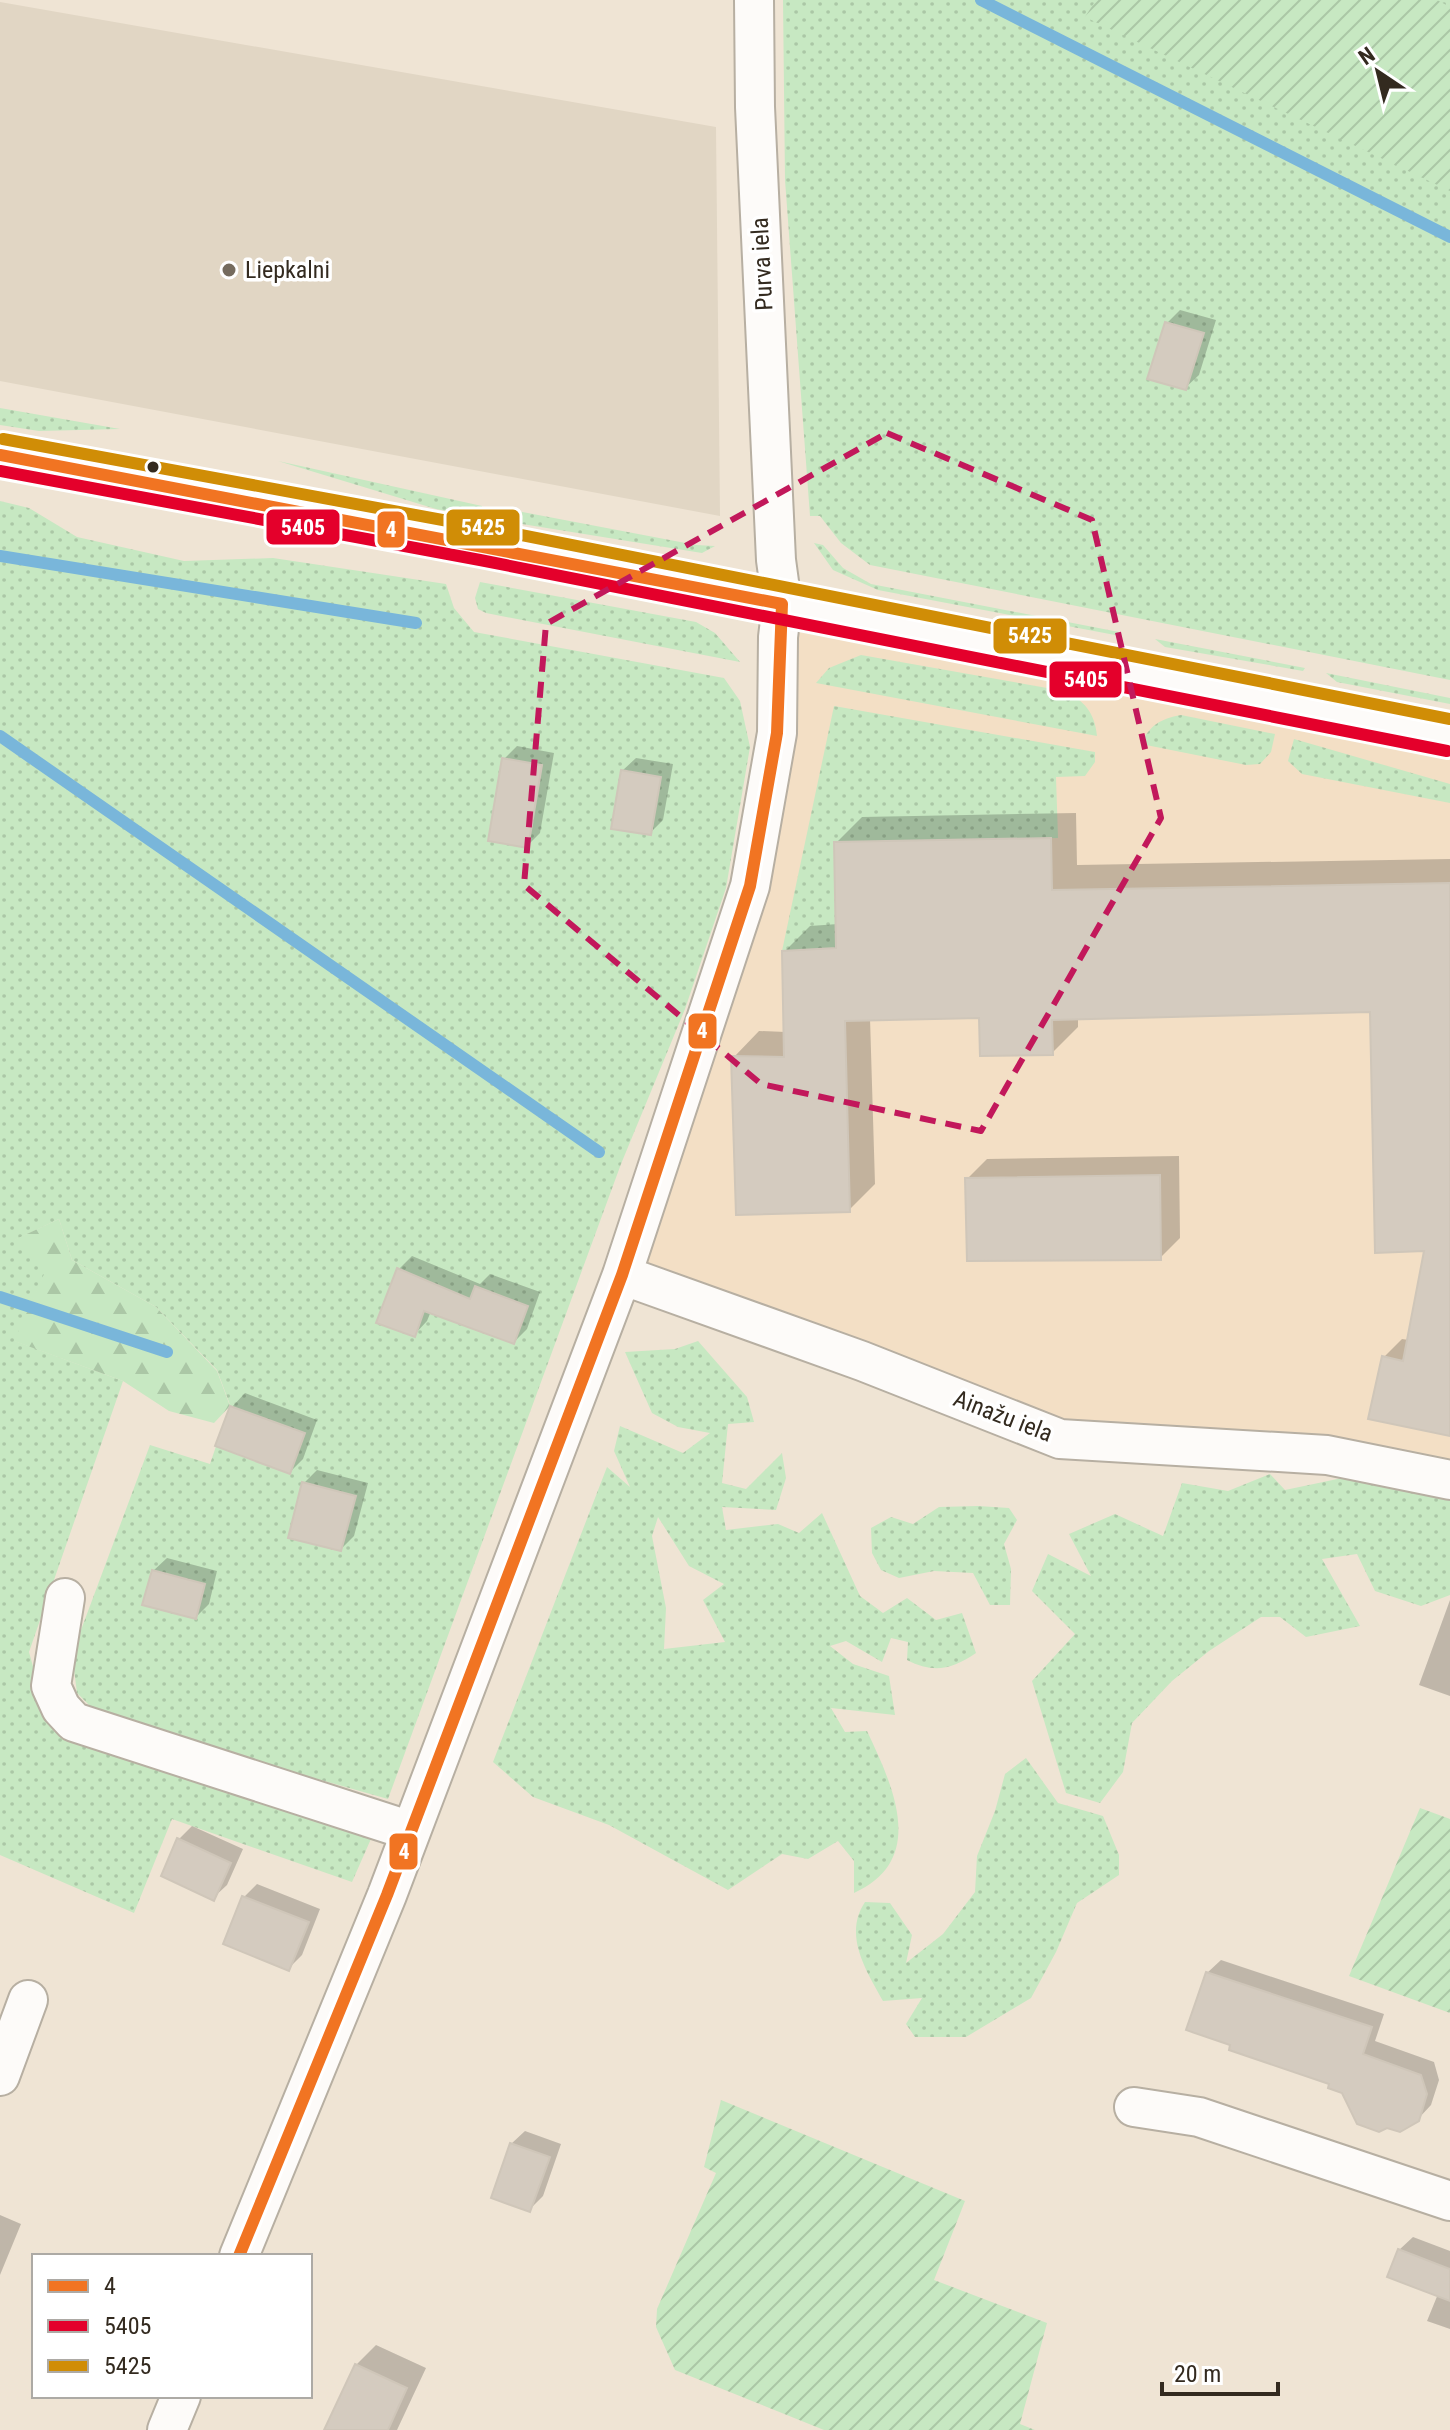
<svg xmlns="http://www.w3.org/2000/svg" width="1450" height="2430" viewBox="0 0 1450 2430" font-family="'Roboto Condensed',sans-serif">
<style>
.commercial{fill:#e1d6c4}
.built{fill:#f3dfc5}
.grass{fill:url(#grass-dots);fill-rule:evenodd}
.forest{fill:url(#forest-firs)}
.garden{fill:url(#garden-furrows)}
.shadow{fill:#0003}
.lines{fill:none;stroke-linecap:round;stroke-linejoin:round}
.stream{stroke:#79b6da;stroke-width:12}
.building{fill:#d4cbbf;stroke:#cfc6b9;stroke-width:2}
.minor-casing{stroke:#b7afa2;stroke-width:42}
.primary-casing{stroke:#b7afa2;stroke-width:48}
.minor{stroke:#fdfbf9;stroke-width:38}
.primary{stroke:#fdfbf9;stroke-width:44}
.bus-1-casing{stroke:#fff;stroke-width:18}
.bus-2-casing{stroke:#fff;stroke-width:18}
.bus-3-casing{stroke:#fff;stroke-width:18}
.bus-1{stroke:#f17422;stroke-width:12}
.bus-2{stroke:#e4002b;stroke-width:12}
.bus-3{stroke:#d08d06;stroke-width:12}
.marked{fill:none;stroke:#c2185b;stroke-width:6;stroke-dasharray:16 10;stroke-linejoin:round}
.poi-dot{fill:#756b5e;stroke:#fff;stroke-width:3}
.bus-dot{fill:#332a1f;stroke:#fff;stroke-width:3}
.labels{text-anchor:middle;stroke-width:7;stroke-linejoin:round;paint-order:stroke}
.street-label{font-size:24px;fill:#332a1f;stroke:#fff}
.poi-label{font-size:24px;fill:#332a1f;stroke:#fff;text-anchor:start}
.line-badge{stroke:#fff;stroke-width:3}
.badge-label{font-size:22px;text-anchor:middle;font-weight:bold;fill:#fff}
</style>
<defs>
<pattern id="grass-dots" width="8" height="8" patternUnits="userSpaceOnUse" patternTransform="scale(2)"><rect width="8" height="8" fill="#c7e8c2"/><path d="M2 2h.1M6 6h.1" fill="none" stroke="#abc7a6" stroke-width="1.8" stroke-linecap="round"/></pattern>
<pattern id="forest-firs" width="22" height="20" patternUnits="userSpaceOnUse" patternTransform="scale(2)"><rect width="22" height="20" fill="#c7e8c2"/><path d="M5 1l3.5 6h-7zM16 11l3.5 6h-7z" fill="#abc7a6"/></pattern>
<pattern id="garden-furrows" width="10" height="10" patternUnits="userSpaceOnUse" patternTransform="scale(2)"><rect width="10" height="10" fill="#c7e8c2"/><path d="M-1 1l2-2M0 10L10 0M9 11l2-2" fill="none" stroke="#abc7a6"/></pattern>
</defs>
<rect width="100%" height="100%" fill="#efe4d4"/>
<path class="commercial" d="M0,2L716,127L720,516L0,381Z"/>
<path class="built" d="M782,604L1450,735V1480L1060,1439L622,1275L750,886Z"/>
<path class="grass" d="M783,0H1450V680L870,565L841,543L820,516H810L785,180Z
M0,408L120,429L39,431L0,425Z
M278,461L482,506L483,518L436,509Z
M0,501L29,508L77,537L184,561L273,558L446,584L454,608L474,632L724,678L740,701L750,747L726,888L685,1009L621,1164L388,1799L102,1718L77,1693L72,1654L150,1445L210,1464L230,1405L217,1370L156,1307L72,1260L59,1219L15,1240L46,1271L15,1341L123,1381L29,1652L40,1692L66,1729L107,1751L374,1832L352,1882L172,1819L134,1913L0,1855Z
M507,509L696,545L715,546L702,553L503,521Z
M814,543L823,545L843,568L871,584L1119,632L1115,635L878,590L833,570Z
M480,582L696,622L715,633L740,662L486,613L478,609L475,598Z
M1155,639L1305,668L1303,671L1165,647Z
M861,655L1064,691C1084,700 1095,713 1097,736L816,683L829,668Z
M1326,673L1450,698V704L1337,682Z
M834,706L1095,752V762L1085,776L1056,777L1058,838L835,842L836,948L782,951Z
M1181,715L1275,734L1271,752L1260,764L1246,765L1141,744C1150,725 1160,719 1181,715Z
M1294,739L1450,784V803L1302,774L1288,761Z
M698,1341L747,1397L754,1422L728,1424L722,1483L746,1489L782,1453L786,1478L776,1510L722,1507L726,1530L778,1524L799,1533L822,1513L860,1596L883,1613L907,1598L936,1620L962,1613L976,1653C952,1669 934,1674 907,1660L908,1642L891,1638L882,1662L846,1641L830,1646L853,1664L889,1676L895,1715L831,1708L845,1732L867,1731C893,1786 928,1860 854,1893V1861L838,1841L808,1859L782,1854L728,1890L609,1825L533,1797L493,1762L607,1467L630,1487L614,1451L620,1426L683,1453L710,1433L678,1427L652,1413L625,1352L675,1349ZM658,1517L689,1566L724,1584L703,1600L725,1642L664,1649L666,1608L652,1536Z
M1270,1474L1285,1490L1347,1477L1450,1488V1595L1421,1606L1375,1591L1357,1554L1322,1559L1360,1626L1306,1637L1280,1617H1261L1209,1651L1172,1681L1132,1723L1123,1772L1100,1803L1066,1793L1032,1681L1075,1634L1032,1591L1048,1554L1091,1576L1069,1534L1115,1514L1163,1536L1182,1483L1228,1491Z
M978,1506L1009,1508L1017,1520L1004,1544L1011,1569L1010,1605H990L973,1573L934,1571L899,1578L881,1570L872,1553L871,1528L891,1517L913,1524L939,1507Z
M1026,1758L1058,1803L1103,1816L1119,1855V1875L1077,1903L1056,1952L1031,1998L966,2037H915L906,2024L922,1998L883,2001C866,1970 843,1935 865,1902L890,1903L912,1935L906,1963L943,1934L975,1892L977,1856L995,1811L1005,1774Z"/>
<path class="forest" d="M59,1219L72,1260L156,1307L217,1371L230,1406L214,1423L169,1411L123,1381L14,1341L45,1272L14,1240Z"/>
<path class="garden" d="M1096,0H1437L1450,7V191L1085,17Z
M1420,1808L1450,1819V2013L1349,1976Z
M721,2100L965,2201L934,2280L1047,2323L1020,2424L1035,2430H824L675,2370L656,2327L657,2309L716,2173L704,2167Z"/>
<path class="shadow" d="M1180,310L1216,320L1199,375L1185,388L1167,323Z
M517,746L554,753L540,833L527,846L504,759Z
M636,758L673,764L663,820L650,833L622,771Z
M1076,813L1077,865L1450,859V1249L1372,1010L1078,1017V1027L1052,1053L981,1016L870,1018L875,1184L849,1210L734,1057L759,1031L786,1032L784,952L810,926L838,924L836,843L862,817Z
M1179,1156L1180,1238L1160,1258L967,1179L987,1159Z
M412,1256L480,1284L490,1274L540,1292L527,1329L514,1342L431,1311L427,1321L414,1335L399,1269Z
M1450,1267V1434L1384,1357L1402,1339L1409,1340Z
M245,1393L317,1420L303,1459L290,1472L218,1445L232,1407Z
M317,1470L368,1483L354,1536L341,1549L304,1483Z
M167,1558L217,1571L209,1604L196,1617L153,1571Z
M1450,1600V1696L1419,1685Z
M192,1826L243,1849L227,1885L213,1898L178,1840Z
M257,1884L320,1909L302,1955L289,1968L244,1897Z
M1221,1960L1384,2014L1375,2041L1434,2062L1439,2080L1431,2105L1418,2119L1343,2092L1207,1973Z
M525,2131L561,2144L543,2196L529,2210L511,2144Z
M0,2215L21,2224L0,2275Z
M1413,2237L1450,2251V2329L1427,2321L1438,2294L1399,2250Z
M376,2345L426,2368L397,2430H327L356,2365Z"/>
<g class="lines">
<path class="stream" d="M981,0L1450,237
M0,556L416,623
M0,736L599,1152
M0,1297L167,1352"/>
</g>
<path class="building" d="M1165,322L1204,333L1186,390L1147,379Z
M502,758L542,765L528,848L488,841Z
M621,770L661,777L651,835L611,829Z
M1051,838L1052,890L1450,883V1436L1368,1419L1382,1356L1403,1361L1424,1251L1375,1253L1370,1012L1052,1020L1053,1055L980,1056L979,1018L845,1021L850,1212L736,1215L731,1056L784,1057L782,951L836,948L834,842Z
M1160,1175L1161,1260L967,1261L965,1178Z
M397,1268L470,1299L475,1286L528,1306L514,1344L424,1311L415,1337L376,1323Z
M230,1406L305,1433L290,1474L215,1446Z
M302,1482L356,1496L341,1551L288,1538Z
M152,1570L205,1584L196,1619L142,1605Z
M177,1838L231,1863L214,1901L161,1876Z
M242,1896L309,1922L289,1971L223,1944Z
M1206,1972L1372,2027L1363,2054L1421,2075L1427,2094L1419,2121L1400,2132L1387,2128L1379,2132L1357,2124L1342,2093L1328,2088L1329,2084L1229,2050L1230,2045L1186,2030Z
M510,2143L550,2157L530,2212L491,2198Z
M1398,2249L1450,2269V2301L1387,2277Z
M355,2364L407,2388L388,2430H324Z"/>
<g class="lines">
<g class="minor-casing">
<path id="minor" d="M622,1275L862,1361L1060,1439L1327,1455L1450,1480
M65,1598L51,1686L61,1708L74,1722L411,1831
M0,2076L28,2000
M1134,2107L1199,2117L1450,2201
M239,2256L387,1895L622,1275L750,886L777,733L778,637L782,604L776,560L755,107L754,0
M167,2430L181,2396"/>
</g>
<g class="primary-casing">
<path id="primary" d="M0,455L483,544L1450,735"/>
</g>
<use href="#minor" class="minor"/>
<use href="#primary" class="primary"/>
<g class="bus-1-casing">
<path id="bus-1" d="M0,455L782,604
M239,2256L387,1895L622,1275L750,886L777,733L782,604"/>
</g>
<g class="bus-2-casing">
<path id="bus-2" d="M0,471L480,560L1447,751"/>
</g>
<g class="bus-3-casing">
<path id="bus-3" d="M3,439L486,528L1450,719"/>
</g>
<use href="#bus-1" class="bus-1"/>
<use href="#bus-2" class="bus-2"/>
<use href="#bus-3" class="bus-3"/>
</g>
<path class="marked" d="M887,433L1092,520L1161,818L981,1131L761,1084L524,885L546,624Z"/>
<circle class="poi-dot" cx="229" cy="270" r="8"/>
<circle class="bus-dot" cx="153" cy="467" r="7"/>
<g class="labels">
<g class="street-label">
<text transform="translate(762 264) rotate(-93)" y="8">Purva iela</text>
<text transform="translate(1003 1416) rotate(21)" y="8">Ainažu iela</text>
</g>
<g class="poi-label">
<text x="245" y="278">Liepkalni</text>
</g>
</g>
<g class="line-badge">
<rect x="265" y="508" width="76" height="38" rx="8" fill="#e4002b"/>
<rect x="445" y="508" width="76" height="39" rx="8" fill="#d08d06"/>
<rect x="376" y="510" width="30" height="39" rx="8" fill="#f17422"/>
<rect x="992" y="617" width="76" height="38" rx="8" fill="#d08d06"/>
<rect x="1048" y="660" width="75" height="39" rx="8" fill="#e4002b"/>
<rect x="687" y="1012" width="31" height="38" rx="8" fill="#f17422"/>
<rect x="388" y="1832" width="31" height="39" rx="8" fill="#f17422"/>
</g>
<g class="badge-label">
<text x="303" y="535">5405</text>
<text x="483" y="535">5425</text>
<text x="391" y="537">4</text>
<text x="1030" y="643">5425</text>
<text x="1086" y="687">5405</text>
<text x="702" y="1038">4</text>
<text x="404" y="1859">4</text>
</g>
<rect x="32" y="2254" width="280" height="144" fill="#ffffff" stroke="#adaaa5" stroke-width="2"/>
<rect x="48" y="2280" width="40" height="12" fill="#f17422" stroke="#adaaa5" stroke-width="2"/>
<text x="104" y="2294" font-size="24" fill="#332a1f">4</text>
<rect x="48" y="2320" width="40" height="12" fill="#e4002b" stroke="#adaaa5" stroke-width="2"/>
<text x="104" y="2334" font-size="24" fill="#332a1f">5405</text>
<rect x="48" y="2360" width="40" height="12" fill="#d08d06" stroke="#adaaa5" stroke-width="2"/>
<text x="104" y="2374" font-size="24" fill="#332a1f">5425</text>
<g transform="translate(1378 72) rotate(325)" stroke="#ffffff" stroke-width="6" paint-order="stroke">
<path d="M0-6L14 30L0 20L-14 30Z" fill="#332a1f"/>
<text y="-12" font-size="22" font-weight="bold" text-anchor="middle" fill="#332a1f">N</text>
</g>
<path d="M1162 2382v12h116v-12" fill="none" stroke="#332a1f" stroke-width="4"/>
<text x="1174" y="2382" font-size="24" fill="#332a1f" stroke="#ffffff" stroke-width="6" paint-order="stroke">20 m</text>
</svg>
